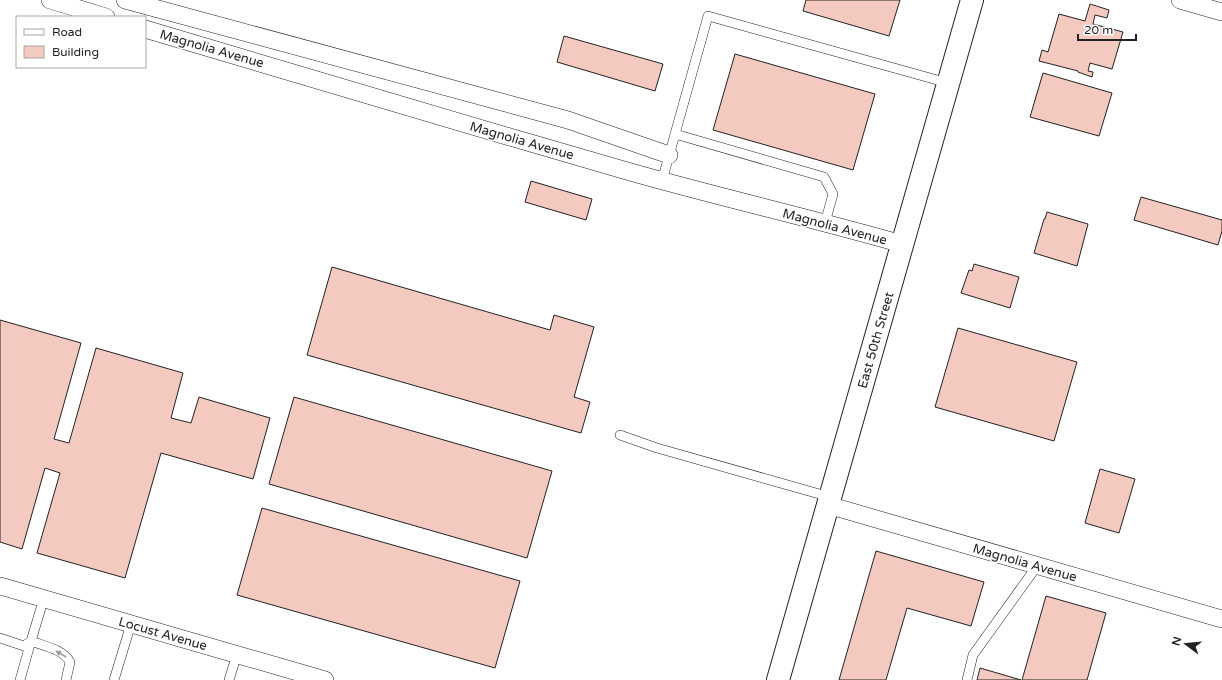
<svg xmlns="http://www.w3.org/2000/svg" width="1222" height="680" viewBox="0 0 1222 680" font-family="'Varela Round',sans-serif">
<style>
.building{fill:#f3c9c0;stroke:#222}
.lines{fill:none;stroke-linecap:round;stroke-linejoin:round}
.lane-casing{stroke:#222;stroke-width:10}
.street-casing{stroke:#222;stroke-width:18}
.secondary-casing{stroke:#222;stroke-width:24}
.lane{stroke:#fff;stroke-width:9}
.street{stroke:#fff;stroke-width:17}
.secondary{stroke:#fff;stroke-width:22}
.oneway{fill:#9c9c9c}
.labels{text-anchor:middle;stroke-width:3;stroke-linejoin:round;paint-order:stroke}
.street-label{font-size:13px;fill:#222;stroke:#fff}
</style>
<rect width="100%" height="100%" fill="#fff"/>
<path class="building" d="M806,0H900L889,36L803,11Z
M1090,4L1109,10L1107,18L1095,15L1093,24L1123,32L1112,69L1090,63L1088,71L1093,72L1092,77L1078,72V71L1039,61L1042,50L1048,52L1059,14L1085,21Z
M564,36L663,64L655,91L557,62Z
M735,54L875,94L853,170L713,130Z
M1043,73L1112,93L1099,136L1030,117Z
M531,181L592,199L586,220L525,202Z
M1141,197L1222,220V231L1218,245L1134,220Z
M1047,212L1088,224L1077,266L1034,253L1044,219H1045Z
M974,264L1019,277L1010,308L961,293L969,270L972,271Z
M332,267L550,330L554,315L594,327L574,397L590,402L581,433L307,355Z
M0,320L81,343L54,439L69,443L96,348L183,373L171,418L191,423L199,397L270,418L253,479L161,453L125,578L37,553L60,473L45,468L22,549L0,542Z
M958,328L1077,362L1054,441L935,407Z
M294,397L552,471L527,558L269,484Z
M1100,469L1135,479L1119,533L1085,523Z
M262,508L520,581L495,668L237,595Z
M876,551L984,582L971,626L907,608L886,680H839Z
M1046,596L1106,613L1087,680H1022Z
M980,668L1021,680H977Z"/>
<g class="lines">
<g class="lane-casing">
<path id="lane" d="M675,134L708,16L948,83
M662,181L675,134L824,177L833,194L825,223
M620,435L657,448L830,497
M0,638L24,646L31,641L44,598
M20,680L31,641C44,646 63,649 70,662L66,680
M114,680L131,624
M229,680L237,654
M967,680L973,655L1037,566"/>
</g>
<g class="street-casing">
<path id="street" d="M50,0L106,17
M125,0L568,120L669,155
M1180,0L1222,12
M145,29C306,76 466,125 627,171C718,197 811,218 902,244
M828,505L1222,619
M0,586L325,680"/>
</g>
<g class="secondary-casing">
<path id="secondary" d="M778,680L972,0"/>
</g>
<use href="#lane" class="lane"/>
<use href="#street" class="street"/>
<use href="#secondary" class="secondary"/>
</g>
<defs><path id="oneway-solid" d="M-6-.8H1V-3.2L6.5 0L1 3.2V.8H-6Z"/></defs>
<use class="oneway" href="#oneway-solid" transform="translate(61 654) rotate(-150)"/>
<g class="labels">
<g class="street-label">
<text transform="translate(212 48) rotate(16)" y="5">Magnolia Avenue</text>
<text transform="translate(522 140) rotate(16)" y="5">Magnolia Avenue</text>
<text transform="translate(835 226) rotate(15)" y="5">Magnolia Avenue</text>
<text transform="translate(875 340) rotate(-74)" y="5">East 50th Street</text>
<text transform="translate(1025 562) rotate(16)" y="5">Magnolia Avenue</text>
<text transform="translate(163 633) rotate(16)" y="5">Locust Avenue</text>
</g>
</g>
<rect x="16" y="16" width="130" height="52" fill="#ffffff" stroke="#a7a7a7"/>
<rect x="24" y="29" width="20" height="6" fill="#ffffff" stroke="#a7a7a7"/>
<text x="52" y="36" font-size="12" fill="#222222">Road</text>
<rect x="24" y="46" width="20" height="12" fill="#f3c9c0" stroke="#a7a7a7"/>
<text x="52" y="56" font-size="12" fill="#222222">Building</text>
<g transform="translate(1186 644) rotate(286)" stroke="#ffffff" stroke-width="3" paint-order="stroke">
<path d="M0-3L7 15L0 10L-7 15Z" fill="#222222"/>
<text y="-6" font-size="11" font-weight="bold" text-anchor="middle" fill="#222222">N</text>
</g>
<path d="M1078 34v6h58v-6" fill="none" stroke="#222222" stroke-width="2"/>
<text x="1084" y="34" font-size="12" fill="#222222" stroke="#ffffff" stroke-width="3" paint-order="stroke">20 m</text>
</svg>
